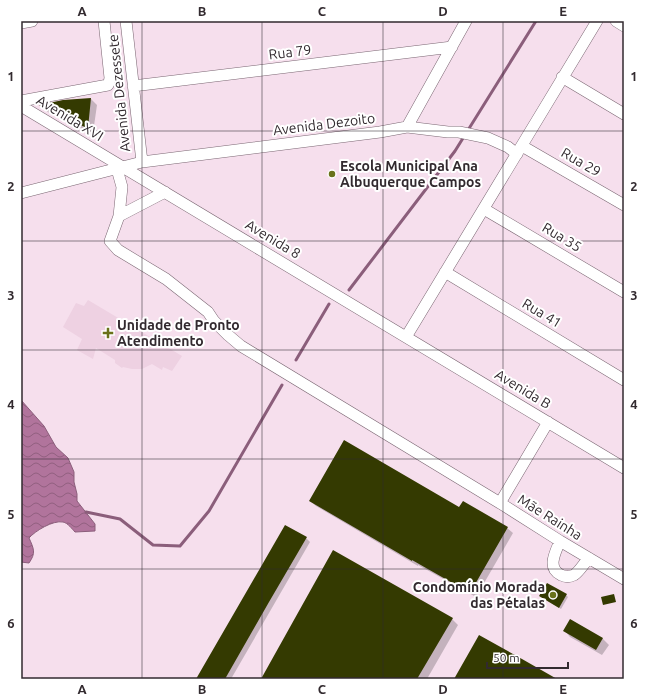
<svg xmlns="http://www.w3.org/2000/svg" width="645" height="700" viewBox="0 0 645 700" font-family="Ubuntu,sans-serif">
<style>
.built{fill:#eed1e2}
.water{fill:url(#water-waves);stroke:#8b5e7b}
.shadow{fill:#0003}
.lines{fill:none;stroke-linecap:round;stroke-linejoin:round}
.stream{stroke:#8b5e7b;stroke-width:3}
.building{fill:#343a01}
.minor-casing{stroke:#7b6773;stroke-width:12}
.minor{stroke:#fff;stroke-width:11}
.grid{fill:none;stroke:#322a2f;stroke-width:1;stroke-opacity:0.55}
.poi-dot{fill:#69721a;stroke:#fff;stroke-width:1.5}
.labels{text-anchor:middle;stroke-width:4;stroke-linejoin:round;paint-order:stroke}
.street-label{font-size:14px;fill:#322a2f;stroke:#fff}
.poi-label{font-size:14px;font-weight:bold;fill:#322a2f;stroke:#fff;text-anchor:start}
.neatline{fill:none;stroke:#322a2f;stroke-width:1.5}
.grid-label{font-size:13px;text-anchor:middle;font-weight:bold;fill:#322a2f}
</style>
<defs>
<pattern id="water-waves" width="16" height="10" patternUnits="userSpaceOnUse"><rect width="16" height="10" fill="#b1749c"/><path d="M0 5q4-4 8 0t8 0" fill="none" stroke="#915f80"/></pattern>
</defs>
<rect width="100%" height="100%" fill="#f6dfed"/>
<path class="built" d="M88,300L182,356L172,371L163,367L162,370L152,364L142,369H132L123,367L122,368L115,363V360L96,348L93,359L77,350L82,339L63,327L76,303L84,306Z"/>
<path class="water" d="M21,400L44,426L56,447L68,458L74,472V482L77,494V501L95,524V531L75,532C72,529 68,523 63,522C53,520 35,531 29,538C34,549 36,553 29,563L21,562Z"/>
<path class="shadow" d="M91,99L97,105L93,133L73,125L46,111L41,105L63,101Z
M310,501L507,528L513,533L476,597L418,565V566L316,506Z
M306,538L310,542L231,679H197Z
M566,595L568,597L561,609L540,596Z
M452,619L458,625L427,679H261Z
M571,620L603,639L609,645L602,655L570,637L565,631Z"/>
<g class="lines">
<path class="stream" d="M349,290L455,151L536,21
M296,360L329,304
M86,512L120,519L153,545L180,546L209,511L282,385"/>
</g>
<path class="building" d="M91,98L88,128L66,120L39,105L63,100Z
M344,440L459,507L463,501L508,527L470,593L412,560V561L309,501Z
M285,525L307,537L269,602L225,679H196Z
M333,550L453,618L417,679H261Z
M547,583L567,594L559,608L539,596Z
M614,594L616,602L603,605L601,597Z
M570,619L603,638L596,650L563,631Z
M479,635L522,659L557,679H454Z"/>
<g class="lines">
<g class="minor-casing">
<path id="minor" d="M126,21L142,162
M616,21L624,26
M21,23L32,21
M562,77L624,114
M133,86L452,47
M21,101L108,85L109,83L110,78L104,21
M21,106L624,468
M407,127L448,132H459L488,138L508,147L517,154
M522,146L624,205
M117,169L122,187L119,216L110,241L118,250L166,279L208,312L214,321L228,335L241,346L500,503
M21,193L142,162L380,132L407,127L466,21
M484,209L624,292
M119,216L165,192
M445,272L624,380
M406,337L597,21
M548,422L500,503L560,541L624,579
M560,541C556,551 546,568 561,575C565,577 570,577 574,575C580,571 584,563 589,558"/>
</g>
<use href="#minor" class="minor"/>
</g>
<path class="grid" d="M142,21V679M262,21V679M383,21V679M503,21V679M21,131H624M21,241H624M21,350H624M21,459H624M21,569H624"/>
<g class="poi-dot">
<circle cx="332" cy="174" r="4"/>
<path d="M106 327h4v4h4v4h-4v4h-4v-4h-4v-4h4z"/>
<circle cx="553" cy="595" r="4"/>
</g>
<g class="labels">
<g class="street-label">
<text transform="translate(290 52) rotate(-7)" y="5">Rua 79</text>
<text transform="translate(119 93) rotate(-96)" y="5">Avenida Dezessete</text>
<text transform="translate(70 118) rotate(31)" y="5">Avenida XVI</text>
<text transform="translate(324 124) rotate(-7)" y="5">Avenida Dezoito</text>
<text transform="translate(581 162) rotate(30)" y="5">Rua 29</text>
<text transform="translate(562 237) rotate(31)" y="5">Rua 35</text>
<text transform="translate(273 239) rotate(31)" y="5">Avenida 8</text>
<text transform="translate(542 313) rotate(31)" y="5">Rua 41</text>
<text transform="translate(523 389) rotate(31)" y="5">Avenida B</text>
<text transform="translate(550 517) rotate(32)" y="5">Mãe Rainha</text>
</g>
<g class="poi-label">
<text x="340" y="171">Escola Municipal Ana<tspan x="340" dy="16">Albuquerque Campos</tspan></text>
<text x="117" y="330">Unidade de Pronto<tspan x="117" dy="16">Atendimento</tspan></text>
<text x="545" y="592" text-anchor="end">Condomínio Morada<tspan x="545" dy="16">das Pétalas</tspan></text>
</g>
</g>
<rect width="645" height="700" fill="none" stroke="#ffffff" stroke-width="44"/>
<path d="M487 662v6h81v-6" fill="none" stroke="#322a2f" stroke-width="2"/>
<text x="493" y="662" font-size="12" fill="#322a2f" stroke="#ffffff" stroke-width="3" paint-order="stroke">50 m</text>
<rect x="22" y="22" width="601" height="656" class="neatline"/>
<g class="grid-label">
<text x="82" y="16">A</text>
<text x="202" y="16">B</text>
<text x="322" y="16">C</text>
<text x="443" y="16">D</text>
<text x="563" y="16">E</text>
<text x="11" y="81">1</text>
<text x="634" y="81">1</text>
<text x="11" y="191">2</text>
<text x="634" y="191">2</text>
<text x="11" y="300">3</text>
<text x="634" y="300">3</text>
<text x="11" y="409">4</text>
<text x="634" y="409">4</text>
<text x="11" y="519">5</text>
<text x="634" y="519">5</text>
<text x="11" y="628">6</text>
<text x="634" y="628">6</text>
<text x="82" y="694">A</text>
<text x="202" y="694">B</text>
<text x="322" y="694">C</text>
<text x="443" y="694">D</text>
<text x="563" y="694">E</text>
</g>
</svg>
